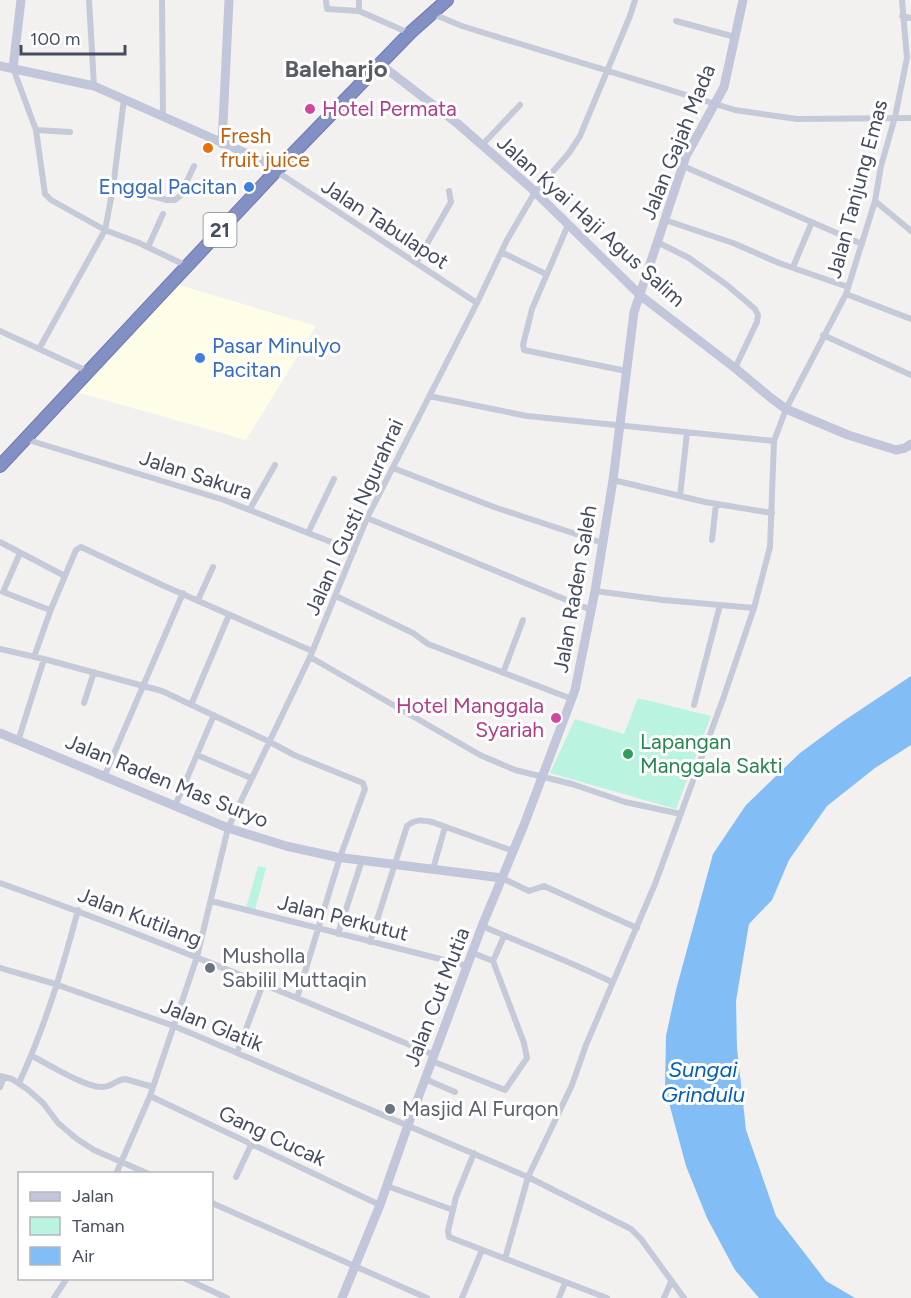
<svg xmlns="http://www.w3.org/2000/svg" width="911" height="1298" viewBox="0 0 911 1298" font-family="Figtree,sans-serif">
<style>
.commercial{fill:#fefee8}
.green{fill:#baf4e1}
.water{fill:#82bdf6}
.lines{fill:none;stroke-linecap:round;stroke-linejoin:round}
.highway-casing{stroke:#6d7ab0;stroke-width:14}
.street{stroke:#c5cad9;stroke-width:6}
.secondary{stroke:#c1c6db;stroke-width:9}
.highway{stroke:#8290c4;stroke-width:12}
.hotel-dot{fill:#d1479c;stroke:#fff;stroke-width:2}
.food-dot{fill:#e8710a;stroke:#fff;stroke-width:2}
.shop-dot{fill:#3f7fe0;stroke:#fff;stroke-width:2}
.leisure-dot{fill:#2e9e5b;stroke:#fff;stroke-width:2}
.worship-dot{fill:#6b7280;stroke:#fff;stroke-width:2}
.labels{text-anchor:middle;stroke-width:6;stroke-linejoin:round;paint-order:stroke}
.shield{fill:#fff;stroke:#7e8290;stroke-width:1.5}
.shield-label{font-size:20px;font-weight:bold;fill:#464c60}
.hotel-label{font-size:21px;fill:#b23c85;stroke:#fff;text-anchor:start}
.food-label{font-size:21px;fill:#c56008;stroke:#fff;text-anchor:start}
.street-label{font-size:21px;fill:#464c60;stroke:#fff}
.shop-label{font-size:21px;fill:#366cbe;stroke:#fff;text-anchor:end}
.leisure-label{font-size:21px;fill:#27864d;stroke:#fff;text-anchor:start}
.worship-label{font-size:21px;fill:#5b616d;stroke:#fff;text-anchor:start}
.water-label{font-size:22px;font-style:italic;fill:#005db8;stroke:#fff}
.quarter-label{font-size:24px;font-weight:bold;fill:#5b5d66;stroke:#fff}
</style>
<rect width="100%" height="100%" fill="#f3f0f0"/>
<path class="commercial" d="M176,284L316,326L246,440L73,391Z"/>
<path class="green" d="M638,698L711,716L676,809L550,773L575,719L624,734Z
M258,866L266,868L255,910L246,908Z"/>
<path class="water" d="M911,676V745L875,768L827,806L789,860L772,900L749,924L736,1001L737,1048L746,1130L776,1216L826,1281L855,1298H759L735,1270L707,1218L686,1166L665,1088L666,1036L676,990L713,854L746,805L800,753L842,722Z"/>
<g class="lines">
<g class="highway-casing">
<path id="highway" d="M0,466L276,171L410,33L447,0"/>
</g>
<path class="street" d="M89,0L94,86
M162,0L163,117
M326,0L327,9L359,11
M359,0V11L409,33
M433,14L462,26L735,110L797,119L911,118
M902,16L911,18
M676,21L735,37
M13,68L36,130L45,194L51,200L105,230L139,243L187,266
M36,130L70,132
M482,145L520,105
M683,166L862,244
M276,171L477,303
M113,186L167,200H175L180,196L194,166
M875,201L911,231
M665,220L733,243L779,263L848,287
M568,225L532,309L523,345L524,350L626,371
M657,242L689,258L727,285L755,309L758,315L757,322L735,368
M148,247L163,214
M501,252L546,274
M416,263L451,202L449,191
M793,267L812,222
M846,294L911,319
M0,331L87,371
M823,335L911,375
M39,349L105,230L113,188L124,99
M429,396L527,416L774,441
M25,439L224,500L354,551
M393,468L494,507L603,543
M613,480L705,502L772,513
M680,496L687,433
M250,509L275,465
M367,518L591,610
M308,533L334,479
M712,540L716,504
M0,542L65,576
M20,553L3,592L50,610
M595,591L663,600L754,608
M336,596L413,633L428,644L572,699
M198,600L213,567
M0,649L44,659L162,691L270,742L294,755L363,783L365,789L340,857L297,998
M34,657L51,609L76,550L81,547L162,585L312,651
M310,657L480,755L515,770L572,784L625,802L681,814
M503,673L523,620
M84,703L94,672
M191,705L229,615
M694,705L720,605
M18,741L44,659
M197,755L251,778
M104,777L183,593
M175,806L214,715
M433,869L445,827
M502,878L529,891L544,886L637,928
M0,883C147,935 290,995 434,1055
M211,901L468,966
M482,926C526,945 569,961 612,982
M338,934L362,860
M370,942L407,826C415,819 422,820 432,822L513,851
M493,961L504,936
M0,968L52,983L174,1026L528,1177L631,1229L641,1239L684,1298
M237,1053L263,984
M32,1056C48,1064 87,1088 102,1087C111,1087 116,1080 125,1079L153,1087
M432,1061L505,1090L527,1058L524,1043L493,961L473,953
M0,1076L12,1079L27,1089L43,1103L58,1123L77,1139L94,1150L149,1174
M425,1079L455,1092
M19,1083C45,1027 62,970 78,910
M0,1087L4,1078
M150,1096L380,1205
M474,1153L456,1197L448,1231L449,1237L607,1298
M116,1174L150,1096L197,957L228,828L310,657L367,518L477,303L507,240L535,192L569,153L580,136L630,16L635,0
M236,1177L251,1145
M387,1186L453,1210
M212,1203L427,1298
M505,1259L528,1177L572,1085L586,1045L655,884L723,699L754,608L770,547L774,441L786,409L846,294L875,201L881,166L895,117L907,58L902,0
M184,1278L227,1298
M54,1298L67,1278
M462,1298L482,1250
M559,1298L565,1283
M664,1298L671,1282"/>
<path class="secondary" d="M380,64L458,124L530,187L641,296L735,368L771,398L786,409L848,435L896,450L905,448L911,444
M0,66L94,86L259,159L276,171
M13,68L21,0
M222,144L229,0
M0,733L228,828L286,846L336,857L502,878
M342,1298L380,1205L408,1125L482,926L524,825L575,690L595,591L613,480L634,312L686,156L724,87L743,0"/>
<use href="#highway" class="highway"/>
</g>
<g class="hotel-dot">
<circle cx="310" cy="109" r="6"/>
<circle cx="556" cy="718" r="6"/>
</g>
<circle class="food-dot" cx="208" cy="148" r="6"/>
<g class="shop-dot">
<circle cx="249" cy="187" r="6"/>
<circle cx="200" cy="358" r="6"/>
</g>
<circle class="leisure-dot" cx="628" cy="754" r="6"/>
<g class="worship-dot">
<circle cx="210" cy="968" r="6"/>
<circle cx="390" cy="1109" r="6"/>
</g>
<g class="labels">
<rect class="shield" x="203.5" y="213" width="33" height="34" rx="4.5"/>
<g class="shield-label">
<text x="220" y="237">21</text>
</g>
<g class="hotel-label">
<text x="322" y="116">Hotel Permata</text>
<text x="544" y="713" text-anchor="end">Hotel Manggala<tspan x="544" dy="24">Syariah</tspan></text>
</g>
<g class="food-label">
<text x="220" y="143">Fresh<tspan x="220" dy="24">fruit juice</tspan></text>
</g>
<g class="street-label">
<text transform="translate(678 142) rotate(-68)" y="7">Jalan Gajah Mada</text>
<text transform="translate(857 189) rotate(-75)" y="7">Jalan Tanjung Emas</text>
<text transform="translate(591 221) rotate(42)" y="7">Jalan Kyai Haji Agus Salim</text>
<text transform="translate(385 224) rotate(33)" y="7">Jalan Tabulapot</text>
<text transform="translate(196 475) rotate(18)" y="7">Jalan Sakura</text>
<text transform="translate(354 517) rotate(-66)" y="7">Jalan I Gusti Ngurahrai</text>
<text transform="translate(575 589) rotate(-80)" y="7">Jalan Raden Saleh</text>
<text transform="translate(167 781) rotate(22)" y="7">Jalan Raden Mas Suryo</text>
<text transform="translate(140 917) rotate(21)" y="7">Jalan Kutilang</text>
<text transform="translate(343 918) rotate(14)" y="7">Jalan Perkutut</text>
<text transform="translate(437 997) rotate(-69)" y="7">Jalan Cut Mutia</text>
<text transform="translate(212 1025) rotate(22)" y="7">Jalan Glatik</text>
<text transform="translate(272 1136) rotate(25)" y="7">Gang Cucak</text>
</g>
<g class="shop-label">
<text x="237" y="194">Enggal Pacitan</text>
<text x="212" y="353" text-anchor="start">Pasar Minulyo<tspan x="212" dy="24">Pacitan</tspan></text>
</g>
<g class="leisure-label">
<text x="640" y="749">Lapangan<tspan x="640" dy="24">Manggala Sakti</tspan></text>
</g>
<g class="worship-label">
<text x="222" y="963">Musholla<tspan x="222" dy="24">Sabilil Muttaqin</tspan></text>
<text x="402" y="1116">Masjid Al Furqon</text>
</g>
<g class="water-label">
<text x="703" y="1077">Sungai<tspan x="703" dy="25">Grindulu</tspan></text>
</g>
<g class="quarter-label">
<text x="336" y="77">Baleharjo</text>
</g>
</g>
<rect x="18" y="1172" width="195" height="108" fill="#ffffff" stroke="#b5b7bf" stroke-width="1.5"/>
<rect x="30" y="1192" width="30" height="9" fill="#c1c6db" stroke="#b5b7bf" stroke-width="1.5"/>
<text x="72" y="1202" font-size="18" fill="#464c60">Jalan</text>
<rect x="30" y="1217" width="30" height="18" fill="#baf4e1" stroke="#b5b7bf" stroke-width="1.5"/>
<text x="72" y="1232" font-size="18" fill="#464c60">Taman</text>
<rect x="30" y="1247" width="30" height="18" fill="#82bdf6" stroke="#b5b7bf" stroke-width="1.5"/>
<text x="72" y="1262" font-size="18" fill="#464c60">Air</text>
<path d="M21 45v9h104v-9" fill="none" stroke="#464c60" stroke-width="3"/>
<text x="30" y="45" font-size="18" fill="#464c60" stroke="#ffffff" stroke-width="4.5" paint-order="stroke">100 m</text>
</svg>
